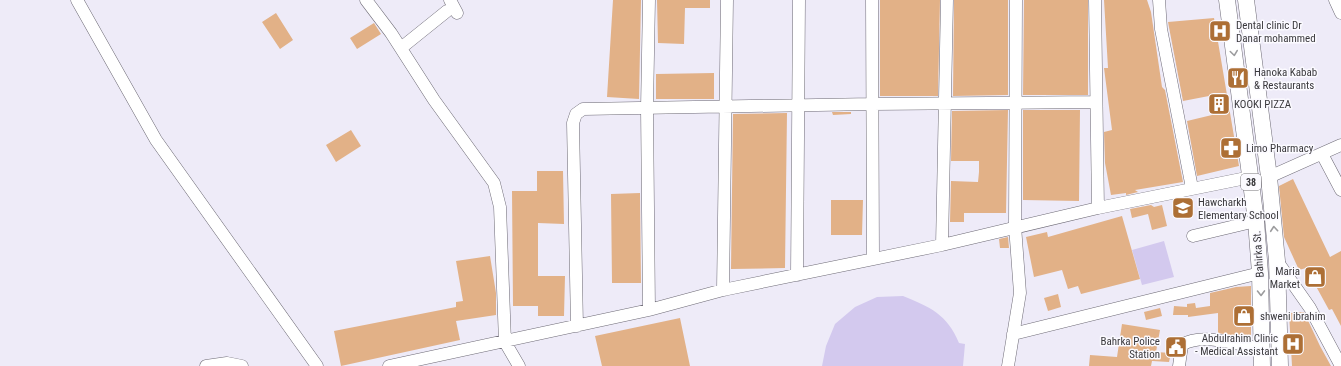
<svg xmlns="http://www.w3.org/2000/svg" width="1341" height="366" viewBox="0 0 1341 366" font-family="'Roboto Condensed',sans-serif">
<style>
.green{fill:#d3c9ee}
.building{fill:#e2b187}
.lines{fill:none;stroke-linecap:round;stroke-linejoin:round}
.minor-casing{stroke:#6d6a75;stroke-width:13}
.major-casing{stroke:#6d6a75;stroke-width:17}
.minor{stroke:#fff;stroke-width:12}
.major{stroke:#fff;stroke-width:16}
.oneway{stroke:#9c9c9e}
.labels{text-anchor:middle;stroke-width:3;stroke-linejoin:round;paint-order:stroke}
.shield{fill:#fbfaff;stroke:#747377;stroke-width:1}
.shield-label{font-size:10px;font-weight:bold;fill:#3a393d}
.poi-label{font-size:11px;fill:#3a393d;stroke:#fbfaff;text-anchor:start}
.street-label{font-size:11px;fill:#3a393d;stroke:#fbfaff}
</style>
<rect width="100%" height="100%" fill="#eeebf8"/>
<path class="green" d="M1164,241L1174,277L1142,285L1132,250Z
M903,296C930,307 947,314 959,343L965,344L963,366H822L826,346L835,324L855,307L877,297Z"/>
<path class="building" d="M613,0H641L639,99L607,97Z
M657,0H710V8H685L684,44L658,43Z
M880,0H940L938,96H880Z
M954,0H1008V95L953,96Z
M1024,0H1088V95H1023Z
M1104,0H1147L1151,12L1162,87L1165,90L1183,182L1135,190L1138,192L1126,195V193L1111,195L1105,163L1104,132L1112,130L1104,68H1108Z
M276,13L293,40L280,49L262,22Z
M1214,18L1239,166L1197,176L1187,121L1212,115L1209,96L1183,101L1168,22Z
M374,23L381,34L357,49L350,38Z
M714,73V99H656V74Z
M1008,110L1006,213H964V222H950L951,181L978,182L979,172V161H951L952,111Z
M1023,110H1080L1079,201L1023,200Z
M832,112H851V114L833,115Z
M787,113L785,268L731,269L733,114Z
M351,130L361,146L336,162L326,145Z
M537,171H563L564,224L538,223V276H565L564,316H538V306H513L512,191H537Z
M1293,179L1330,257L1341,251V326L1332,309L1329,310L1306,268L1299,270L1284,237L1279,186Z
M640,193L641,283H612L611,194Z
M831,200H863L862,235H831Z
M1151,205L1154,207L1162,205L1167,226L1152,230L1148,214L1132,218L1130,209Z
M1122,216L1140,279L1081,294L1078,286L1068,289L1062,270L1034,277L1026,237L1047,232L1048,237Z
M1008,237L1009,248H1000L999,239Z
M490,256L496,293V315L456,321L460,340L341,366L334,331L456,307V302L463,301L456,261Z
M1251,286V339L1218,333V313L1188,317V315H1173L1174,306L1187,307V304L1195,303L1196,308L1210,306V293L1236,287Z
M1058,294L1061,307L1048,311L1044,298Z
M1160,308L1162,316L1146,320L1144,312Z
M1304,312L1320,346L1331,366H1292L1289,313Z
M680,318L690,366H602L595,336Z
M1122,324L1160,330L1156,352L1171,353L1169,362L1152,361L1151,366H1089L1090,355L1117,357Z"/>
<g class="lines">
<g class="minor-casing">
<path id="minor" d="M77,0L156,140L317,366
M366,0L391,33L434,100L494,183L500,207L505,342L519,366
M450,0L457,13
M872,0L873,258
M1095,0L1098,208
M1159,0L1161,29L1192,188
M1335,0L1341,13
M401,48L447,11
M1322,154L1341,190
M1269,177L1341,145
M1193,236L1256,221
M942,245L947,0
M1277,261L1310,308L1341,366
M797,275L799,0
M723,290L727,0
M649,310L647,108L649,0
M577,326L573,123L576,114L583,109L872,104L1096,102
M1013,334L1260,273
M206,366L227,363L242,366
M389,366L649,310L723,290L942,245L1098,208L1251,177
M1008,366L1020,293L1015,226L1016,0
M1179,366L1182,345C1202,332 1239,345 1262,349"/>
</g>
<g class="major-casing">
<path id="major" d="M1227,0L1256,221L1260,273L1262,366
M1246,0L1269,177L1277,261L1280,366"/>
</g>
<use href="#minor" class="minor"/>
<use href="#major" class="major"/>
</g>
<defs><path id="oneway-chevron" d="M-2-3.5L2.5 0L-2 3.5" fill="none" stroke-width="1.6" stroke-linecap="round" stroke-linejoin="round"/></defs>
<g class="oneway">
<use href="#oneway-chevron" transform="translate(1234 53) rotate(82)"/>
<use href="#oneway-chevron" transform="translate(1274 229) rotate(-95)"/>
<use href="#oneway-chevron" transform="translate(1261 293) rotate(89)"/>
</g>
<defs>
<g id="hospital-square" transform="scale(1.15)"><rect x="-9" y="-9" width="18" height="18" rx="4" fill="#ad6f35" stroke="#fbfaff"/><path d="M-5-5h3v3.5h4V-5h3V5h-3V1.5h-4V5h-3Z" fill="#fff"/></g>
<g id="restaurant-square" transform="scale(1.15)"><rect x="-9" y="-9" width="18" height="18" rx="4" fill="#ad6f35" stroke="#fbfaff"/><path d="M-5-6h1v4h1v-4h1v4h1v-4h1v5L-1.5 .5V6h-2V.5L-5-1ZM5-6V6H3V1.5H1.5Q1.5-4 5-6Z" fill="#fff"/></g>
<g id="building-square" transform="scale(1.15)"><rect x="-9" y="-9" width="18" height="18" rx="4" fill="#ad6f35" stroke="#fbfaff"/><path d="M-4-6H4V6H1V3H-1V6H-4ZM-2.5-4.3h1.7v1.8h-1.7ZM.8-4.3h1.7v1.8H.8ZM-2.5-1h1.7V.8h-1.7ZM.8-1h1.7V.8H.8Z" fill="#fff"/></g>
<g id="pharmacy-square" transform="scale(1.15)"><rect x="-9" y="-9" width="18" height="18" rx="4" fill="#ad6f35" stroke="#fbfaff"/><path d="M-2-6h4v4h4v4h-4v4h-4v-4h-4v-4h4Z" fill="#fff"/></g>
<g id="school-square" transform="scale(1.15)"><rect x="-9" y="-9" width="18" height="18" rx="4" fill="#ad6f35" stroke="#fbfaff"/><path d="M0-5L7-2L0 1L-7-2ZM-4 1L0 2.5L4 1V4Q0 6-4 4Z" fill="#fff"/></g>
<g id="shop-square" transform="scale(1.15)"><rect x="-9" y="-9" width="18" height="18" rx="4" fill="#ad6f35" stroke="#fbfaff"/><path d="M-5-2.5h2.3a2.7 3.5 0 0 1 5.4 0H5L5.5 6h-11ZM-1.5-2.5h3a1.5 2.3 0 0 0-3 0Z" fill="#fff"/></g>
<g id="civic-square" transform="scale(1.15)"><rect x="-9" y="-9" width="18" height="18" rx="4" fill="#ad6f35" stroke="#fbfaff"/><path d="M-.6-6.5H3V-4.5H.6V-3L4-1V1h2V6H-6V1h2V-1L-.6-3ZM-1.2 2.5V6h2.4V2.5Z" fill="#fff"/></g>
</defs>
<g fill-rule="evenodd">
<use href="#hospital-square" x="1220" y="31"/>
<use href="#restaurant-square" x="1238" y="78"/>
<use href="#building-square" x="1219" y="104"/>
<use href="#pharmacy-square" x="1231" y="148"/>
<use href="#school-square" x="1183" y="208"/>
<use href="#shop-square" x="1315" y="277"/>
<use href="#shop-square" x="1244" y="316"/>
<use href="#hospital-square" x="1293" y="344"/>
<use href="#civic-square" x="1176" y="347"/>
</g>
<g class="labels">
<rect class="shield" x="1241" y="174" width="20" height="16" rx="3"/>
<g class="shield-label">
<text x="1251" y="186">38</text>
</g>
<g class="poi-label">
<text x="1236" y="29">Dental clinic Dr<tspan x="1236" dy="13">Danar mohammed</tspan></text>
<text x="1254" y="76">Hanoka Kabab<tspan x="1254" dy="13">&amp; Restaurants</tspan></text>
<text x="1234" y="108">KOOKI PIZZA</text>
<text x="1246" y="152">Limo Pharmacy</text>
<text x="1198" y="206">Hawcharkh<tspan x="1198" dy="13">Elementary School</tspan></text>
<text x="1300" y="275" text-anchor="end">Maria<tspan x="1300" dy="13">Market</tspan></text>
<text x="1260" y="320">shweni ibrahim</text>
<text x="1278" y="342" text-anchor="end">Abdulrahim Clinic<tspan x="1278" dy="13">- Medical Assistant</tspan></text>
<text x="1160" y="345" text-anchor="end">Bahrka Police<tspan x="1160" dy="13">Station</tspan></text>
</g>
<g class="street-label">
<text transform="translate(1258 254) rotate(-94)" y="4">Bahirka St.</text>
</g>
</g>
</svg>
